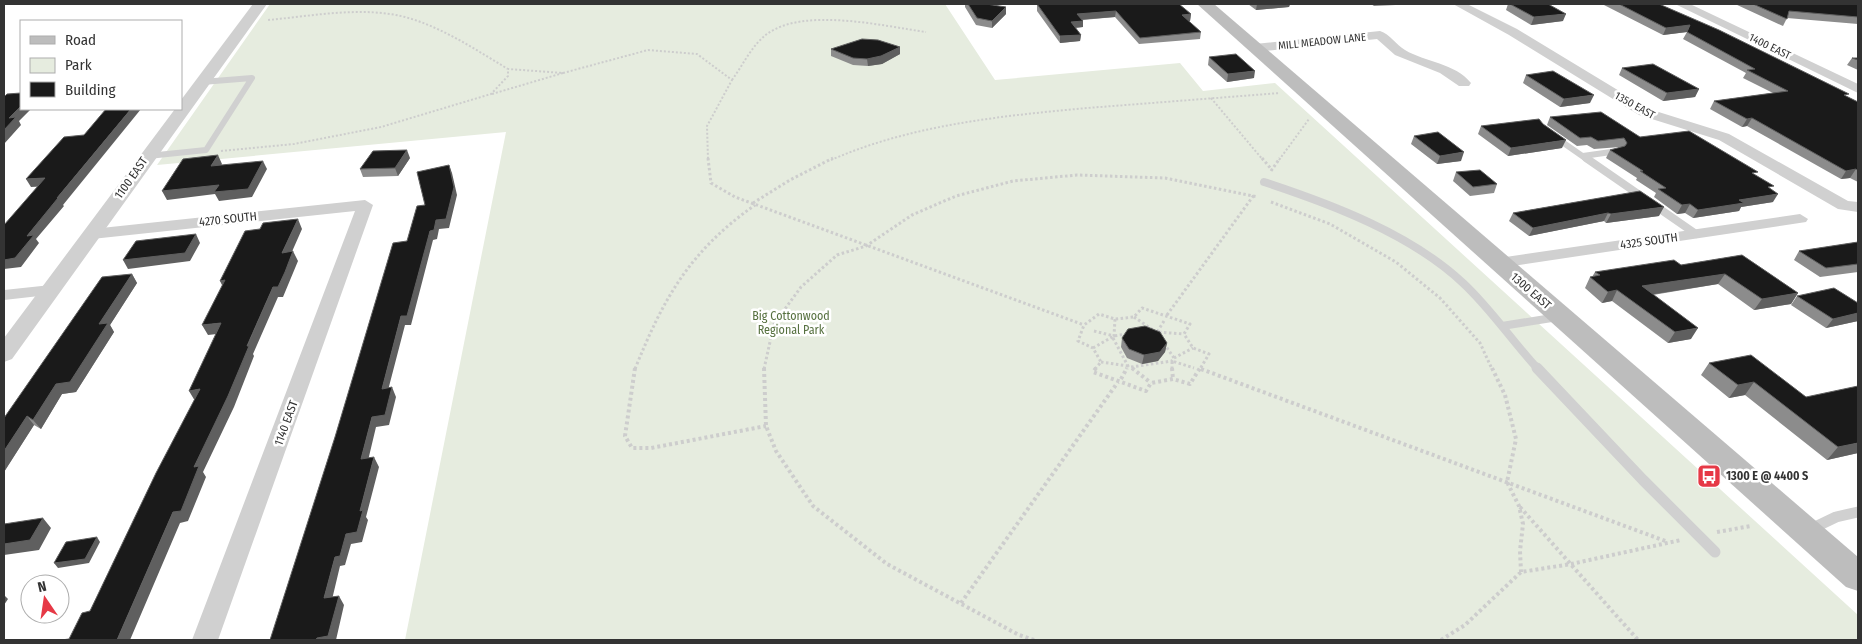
<svg xmlns="http://www.w3.org/2000/svg" width="1862" height="644" viewBox="0 0 1862 644" font-family="'Fira Sans Condensed',sans-serif">
<style>
.green{fill:#e6ecdf}
.lines{fill:none;stroke-linecap:round;stroke-linejoin:round}
.path-far2{stroke:#cdcdcd;stroke-width:2;stroke-dasharray:2 2;stroke-linecap:butt}
.path-far1{stroke:#cdcdcd;stroke-width:3;stroke-dasharray:2.5 2.5;stroke-linecap:butt}
.path{stroke:#cdcdcd;stroke-width:4;stroke-dasharray:3 3;stroke-linecap:butt}
.service-far2{stroke:#d0d0d0;stroke-width:6}
.service-far1{stroke:#d0d0d0;stroke-width:8}
.service{stroke:#d0d0d0;stroke-width:11}
.minor{fill:#d0d0d0;fill-rule:evenodd}
.tertiary{fill:#d0d0d0;fill-rule:evenodd}
.secondary{fill:#bdbdbd;fill-rule:evenodd}
.wall{fill:#8c8c8c}
.shaded-wall{fill:#5f5f5f}
.building{fill:#1a1a1a;stroke:#5f5f5f}
.labels{text-anchor:middle;stroke-width:5;stroke-linejoin:round;paint-order:stroke}
.far-street-label{font-size:11px;fill:#333;stroke:#fff}
.street-label{font-size:12px;fill:#333;stroke:#fff}
.park-label{font-size:12px;fill:#56703f;stroke:#fff}
.poi-label{font-size:12px;font-weight:bold;fill:#333;stroke:#fff;text-anchor:start}
</style>
<rect width="100%" height="100%" fill="#fff"/>
<path class="green" d="M270,4H945L995,80L1180,63L1203,91L1275,83L1858,615V640H405L506,132L157,165Z"/>
<g class="lines">
<path class="path-far2" d="M563,73L648,50L697,54L732,80L707,126L708,160
M732,80C743,65 752,45 767,34C804,7 883,26 926,32
M492,94L563,73L508,69
M1211,98L1263,160
M221,151L294,144L381,127L491,94L508,76V69C476,50 442,27 405,17C362,6 312,16 268,20
M831,160C911,125 1000,116 1087,108C1151,103 1216,98 1280,93
M1279,160L1309,119"/>
<path class="path-far1" d="M708,158L711,183L735,197L1084,325
M1262,158L1272,170
M1271,171L1280,158
M1271,202L1330,224L1396,262L1440,298L1480,343L1492,369
M753,203L790,180L833,158
M1167,315L1254,195
M1134,317L1153,330
M1164,321L1157,332L1184,334
M1094,331L1114,336L1115,319
M1113,338L1128,366L1131,367L1172,361L1174,358L1165,345
M1093,348L1114,336L1126,334
M1174,358L1193,348
M1101,362L1128,366L1126,369
M635,369C664,297 690,251 755,205
M764,369L774,324L801,287L837,255L866,246L912,215L956,196L1013,181L1077,175L1165,178L1258,197
M1095,369L1101,362L1093,348L1078,341L1084,325L1099,314L1115,319L1134,317L1142,308L1190,324L1184,334L1193,348L1209,354L1200,369
M1172,369V361L1194,368"/>
<path class="path" d="M635,368L625,436L632,448H651L766,426
M764,368L766,426L776,451L813,506L887,564L1019,635L1034,640
M1096,368L1093,372L1146,391L1151,383L1173,379L1190,384L1200,368
M1132,368L1151,383
M1172,368L1173,379
M1492,368L1505,395L1516,439L1507,482L1519,506L1523,524L1520,551L1521,572
M1201,369L1668,542
M1121,379L1127,368
M1520,507L1638,640
M1717,532L1751,526
M961,603L1118,382
M1441,640L1465,625L1521,572L1571,564L1681,540"/>
<path class="service-far2" d="M1555,137L1588,160
M148,156L206,150L252,78L202,82
M1583,156L1618,151"/>
<path class="service-far1" d="M1586,158L1696,234
M1264,182C1331,204 1411,234 1463,283C1491,309 1512,341 1538,369
M1502,326L1558,317"/>
<path class="service" d="M1537,368L1643,480L1715,552
M1811,529L1836,517L1858,512"/>
<path class="minor" d="M1453,4H1467L1517,29L1649,109L1729,134L1848,201L1858,202V212L1838,209L1719,140L1639,115L1509,35Z
M1675,4H1690L1858,84V93Z
M1380,31C1390,34 1396,45 1405,50C1425,62 1455,63 1471,83L1469,86H1459L1440,73L1395,55L1377,39L1255,52L1249,48L1255,44Z
M365,200L373,205L218,640H192L355,211L92,239L86,238L84,234L86,230L92,229Z
M1800,214L1808,219L1806,222L1499,268L1493,267L1490,263L1493,259L1499,258Z
M51,285L57,286L60,290L57,294L4,300V290Z"/>
<path class="tertiary" d="M253,4H267L12,359L4,362V338L175,109H181V100Z"/>
<path class="secondary" d="M1197,4H1214L1858,557V591L1846,587Z"/>
</g>
<path class="wall" d="M965,4H986L1006,14L992,28L976,25L965,7Z
M1037,4L1191,14L1190,21H1188L1201,32L1200,39L1139,44L1115,17L1083,20V27L1076,28L1081,35L1080,41L1060,43L1037,11Z
M1248,4H1290L1289,7L1256,10Z
M1371,4H1417L1374,6Z
M1508,4H1548L1563,21L1531,25L1506,10Z
M1602,4H1663V6L1858,102V182L1850,178L1841,179L1747,126L1742,127L1710,109L1714,101L1773,93L1743,78L1746,73L1683,39L1687,32L1663,35Z
M1735,4H1858V24L1787,18L1783,26Z
M900,47V54L882,64L868,66L853,65L831,56V49Z
M1209,57L1254,78L1227,82L1208,65Z
M1852,58H1858V70L1847,65Z
M1622,68L1699,89L1695,97L1663,101L1619,75Z
M1526,75L1590,103L1560,107L1523,83Z
M1550,117L1640,137L1756,176L1772,190L1773,202L1741,207L1739,211L1693,218L1685,213L1677,214L1654,197L1656,193L1636,180L1637,178L1606,158L1610,150L1621,147H1620L1594,149L1587,145L1577,146L1547,125Z
M1481,126L1562,148L1508,156L1478,134Z
M1414,136L1461,161L1437,164L1411,144Z
M410,158L398,176L363,177L360,169Z
M1456,172L1497,184L1494,193L1470,196L1453,181Z
M1600,198L1659,216L1606,223L1604,221L1529,236L1509,221L1513,213Z
M1858,242V272L1820,277L1794,260L1799,251Z
M1742,255L1798,293L1791,304L1754,310L1718,284L1653,295L1691,339L1668,343L1612,301L1602,303L1585,288L1590,277H1592L1595,272L1681,265Z
M132,274L137,283L110,325L114,332L76,392L62,394L41,429L34,425L4,472V418Z
M1797,296L1858,303V321L1826,328L1791,305Z
M1122,338L1167,343L1165,352L1158,361L1142,364L1127,358L1121,347Z
M1709,363L1806,397L1858,453L1827,460L1745,395L1729,398L1701,375Z"/>
<path class="shaded-wall" d="M1257,4H1290L1289,7L1256,10Z
M1006,7V14L992,28V21Z
M1116,11L1115,17L1077,20V14Z
M1191,14L1190,21H1181L1182,15Z
M1566,14L1563,21L1531,25L1534,17Z
M1083,21V27L1071,28V22Z
M1690,25L1687,32L1663,35L1666,28Z
M1081,35L1080,41L1060,43V36Z
M900,47V54L882,64L868,66L867,59Z
M1255,71L1254,78L1227,82L1228,74Z
M1699,89L1695,97L1663,101L1667,93Z
M1594,95L1590,103L1560,107L1564,99Z
M21,106V109H31L19,121L21,125L4,144V130L9,118Z
M131,109H141L63,205L64,206L36,239L39,243L21,267L4,269V260L27,236L57,198Z
M1752,118L1747,126L1742,127L1747,119Z
M1566,140L1562,148L1508,156L1511,148Z
M407,150L410,158L398,176L395,168Z
M1464,152L1461,161L1437,164L1440,156Z
M218,155L222,164L215,175L211,166Z
M263,161L267,169L252,197L219,201L215,194L167,200L162,191Z
M449,165L452,173L457,195L449,228L439,229L437,239L433,240L411,325H405L386,398L382,389L401,316L430,231Z
M1856,169L1850,178L1841,179L1846,171Z
M45,178L50,186L31,187L26,179Z
M1778,194L1773,202L1741,207L1739,211L1693,218L1698,210L1739,200Z
M1690,204L1685,213L1677,214L1682,205Z
M1664,207L1659,216L1606,223L1611,214Z
M1608,213L1604,221L1529,236L1533,228Z
M298,219L302,229L287,263L282,253Z
M196,234L200,243L190,261L128,269L123,260Z
M293,251L298,261L283,297H278L253,354L254,356L234,407L203,472L206,477L188,521L180,523L130,640H117L173,512L194,467L273,287Z
M132,274L137,283L110,325L114,332L76,392L62,394L41,429L33,420L56,384L99,324Z
M1725,274L1718,284L1636,297L1642,286Z
M225,280V291L220,281Z
M1617,290L1612,301L1602,303L1608,292Z
M1798,293L1791,304L1754,310L1762,299Z
M1858,313V321L1826,328L1833,319Z
M221,323L226,333L208,335L202,325Z
M1698,328L1691,339L1668,343L1675,332Z
M1167,343L1165,352L1158,361L1142,364L1144,355Z
M1754,382L1745,395L1729,398L1738,385Z
M392,387L396,397L389,425L376,427L366,469L361,459L372,417Z
M200,389L195,401L189,391Z
M27,416L34,425L4,472V451Z
M1858,443V453L1827,460L1838,447Z
M374,457L379,467L366,517L368,520L362,542L351,544L345,565L340,566L330,608L324,598L335,557L346,534L360,511Z
M43,518L51,528L39,550L4,555V544Z
M97,537L100,542L89,563L58,568L54,563Z
M4,595L8,599L4,605Z
M339,596L344,605L336,640H316Z"/>
<path class="building" d="M968,4H986L1006,7L992,21L977,18Z
M1037,4H1179L1191,14L1182,15L1201,32L1140,38L1116,11L1077,14L1083,21L1071,22L1081,35L1060,36Z
M1510,4H1548L1566,14L1534,17Z
M1619,4H1663H1659L1719,30L1849,94L1844,95L1858,102V171L1856,169L1846,171L1752,118L1747,119L1714,101L1788,91L1747,70L1755,69L1687,32L1690,25L1666,28Z
M1753,4H1858V17L1789,11L1787,19Z
M862,39L878,40L900,47L881,56L867,59L853,58L831,49Z
M1236,54L1255,71L1228,74L1209,57Z
M1852,58H1858V60Z
M1653,64L1699,89L1667,93L1622,68Z
M1553,71L1594,95L1564,99L1526,75Z
M21,93V106L9,118L16,117L4,130V97L7,94Z
M106,109H131L57,198H58L27,236L34,235L15,258L4,260V225L45,178L26,179L64,137L84,135Z
M1601,112L1640,137L1689,131L1758,172L1752,173L1774,186L1768,187L1778,194L1739,200L1744,203L1698,210L1690,204L1682,205L1658,189L1666,188L1640,171H1643L1610,150L1625,146L1627,143L1624,138L1598,141L1591,137L1580,138L1550,117Z
M1539,119L1543,124L1566,140L1511,148L1481,126Z
M1438,132L1464,152L1440,156L1414,136Z
M407,150L395,168L360,169L373,151Z
M218,155L211,166L263,161L248,189L214,192L219,185L162,191L183,159Z
M449,165L454,187L446,219L436,220L434,230L430,231L407,316H401L382,389L392,387L385,415L372,417L361,459L374,457L360,511L363,510L357,532L346,534L340,556L335,557L324,598L339,596L328,636L317,638L316,640H270L335,437L393,243L407,241L417,206L425,205L417,172Z
M1480,170L1497,184L1473,187L1456,172Z
M1640,191L1664,207L1611,214L1608,213L1533,228L1513,213Z
M298,219L282,253L293,251L285,272L278,287H273L247,346H249L228,396L194,467L199,466L181,511L173,512L117,640H61L69,639L82,613L90,611L156,473L200,389L189,391L221,323L202,325L225,280L220,281L245,231L260,229L263,223Z
M196,234L185,253L123,260L136,241Z
M1858,242V264L1826,268L1799,251Z
M1742,255L1798,293L1762,299L1725,274L1642,286L1698,328L1675,332L1617,290L1608,292L1590,277L1600,275L1595,272L1674,260L1681,265Z
M132,274L99,324L108,323L70,382L56,384L33,420L27,416L4,451V418L102,277Z
M1834,288L1858,303V313L1833,319L1797,296Z
M1145,326L1160,332L1167,343L1160,352L1144,355L1129,349L1122,338L1128,329Z
M1751,355L1806,397L1858,386V443L1838,447L1754,382L1738,385L1709,363Z
M43,518L30,540L4,544V524Z
M97,537L85,559L54,563L66,542Z"/>
<defs>
<g id="bus-square" transform="scale(1.25)"><rect x="-9" y="-9" width="18" height="18" rx="4" fill="#e63946" stroke="#fff"/><path d="M-5-6H5V4H4V6H2V4H-2V6H-4V4H-5ZM-3.5-4V0h7V-4ZM-3.5 1.2v1.5H-2V1.2ZM2 1.2v1.5H3.5V1.2Z" fill="#fff"/></g>
</defs>
<g fill-rule="evenodd">
<use href="#bus-square" x="1709" y="476"/>
</g>
<g class="labels">
<g class="far-street-label">
<text transform="translate(1322 41) rotate(-6)" y="4">MILL MEADOW LANE</text>
<text transform="translate(1770 46) rotate(26)" y="4">1400 EAST</text>
<text transform="translate(1635 105) rotate(29)" y="4">1350 EAST</text>
</g>
<g class="street-label">
<text transform="translate(131 178) rotate(-55)" y="4">1100 EAST</text>
<text transform="translate(228 219) rotate(-6)" y="4">4270 SOUTH</text>
<text transform="translate(1649 241) rotate(-8)" y="4">4325 SOUTH</text>
<text transform="translate(1531 291) rotate(41)" y="4">1300 EAST</text>
<text transform="translate(286 423) rotate(-70)" y="4">1140 EAST</text>
</g>
<g class="park-label">
<text x="791" y="320">Big Cottonwood<tspan x="791" dy="14">Regional Park</tspan></text>
</g>
<g class="poi-label">
<text x="1726" y="480">1300 E @ 4400 S</text>
</g>
</g>
<rect width="1862" height="644" fill="none" stroke="#333333" stroke-width="10"/>
<rect x="20" y="20" width="162" height="90" fill="#ffffff" stroke="#adadad"/>
<rect x="30" y="36" width="25" height="8" fill="#bdbdbd" stroke="#adadad"/>
<text x="65" y="45" font-size="15" fill="#333333">Road</text>
<rect x="30" y="58" width="25" height="15" fill="#e6ecdf" stroke="#adadad"/>
<text x="65" y="70" font-size="15" fill="#333333">Park</text>
<rect x="30" y="82" width="25" height="15" fill="#1a1a1a" stroke="#adadad"/>
<text x="65" y="95" font-size="15" fill="#333333">Building</text>
<g transform="translate(45 599) rotate(347)"><circle r="24" fill="#ffffff" stroke="#adadad"/>
<path d="M0-4L9 19L0 12L-9 19Z" fill="#e63946"/>
<text y="-8" font-size="14" font-weight="bold" text-anchor="middle" fill="#333333">N</text>
</g>
</svg>
